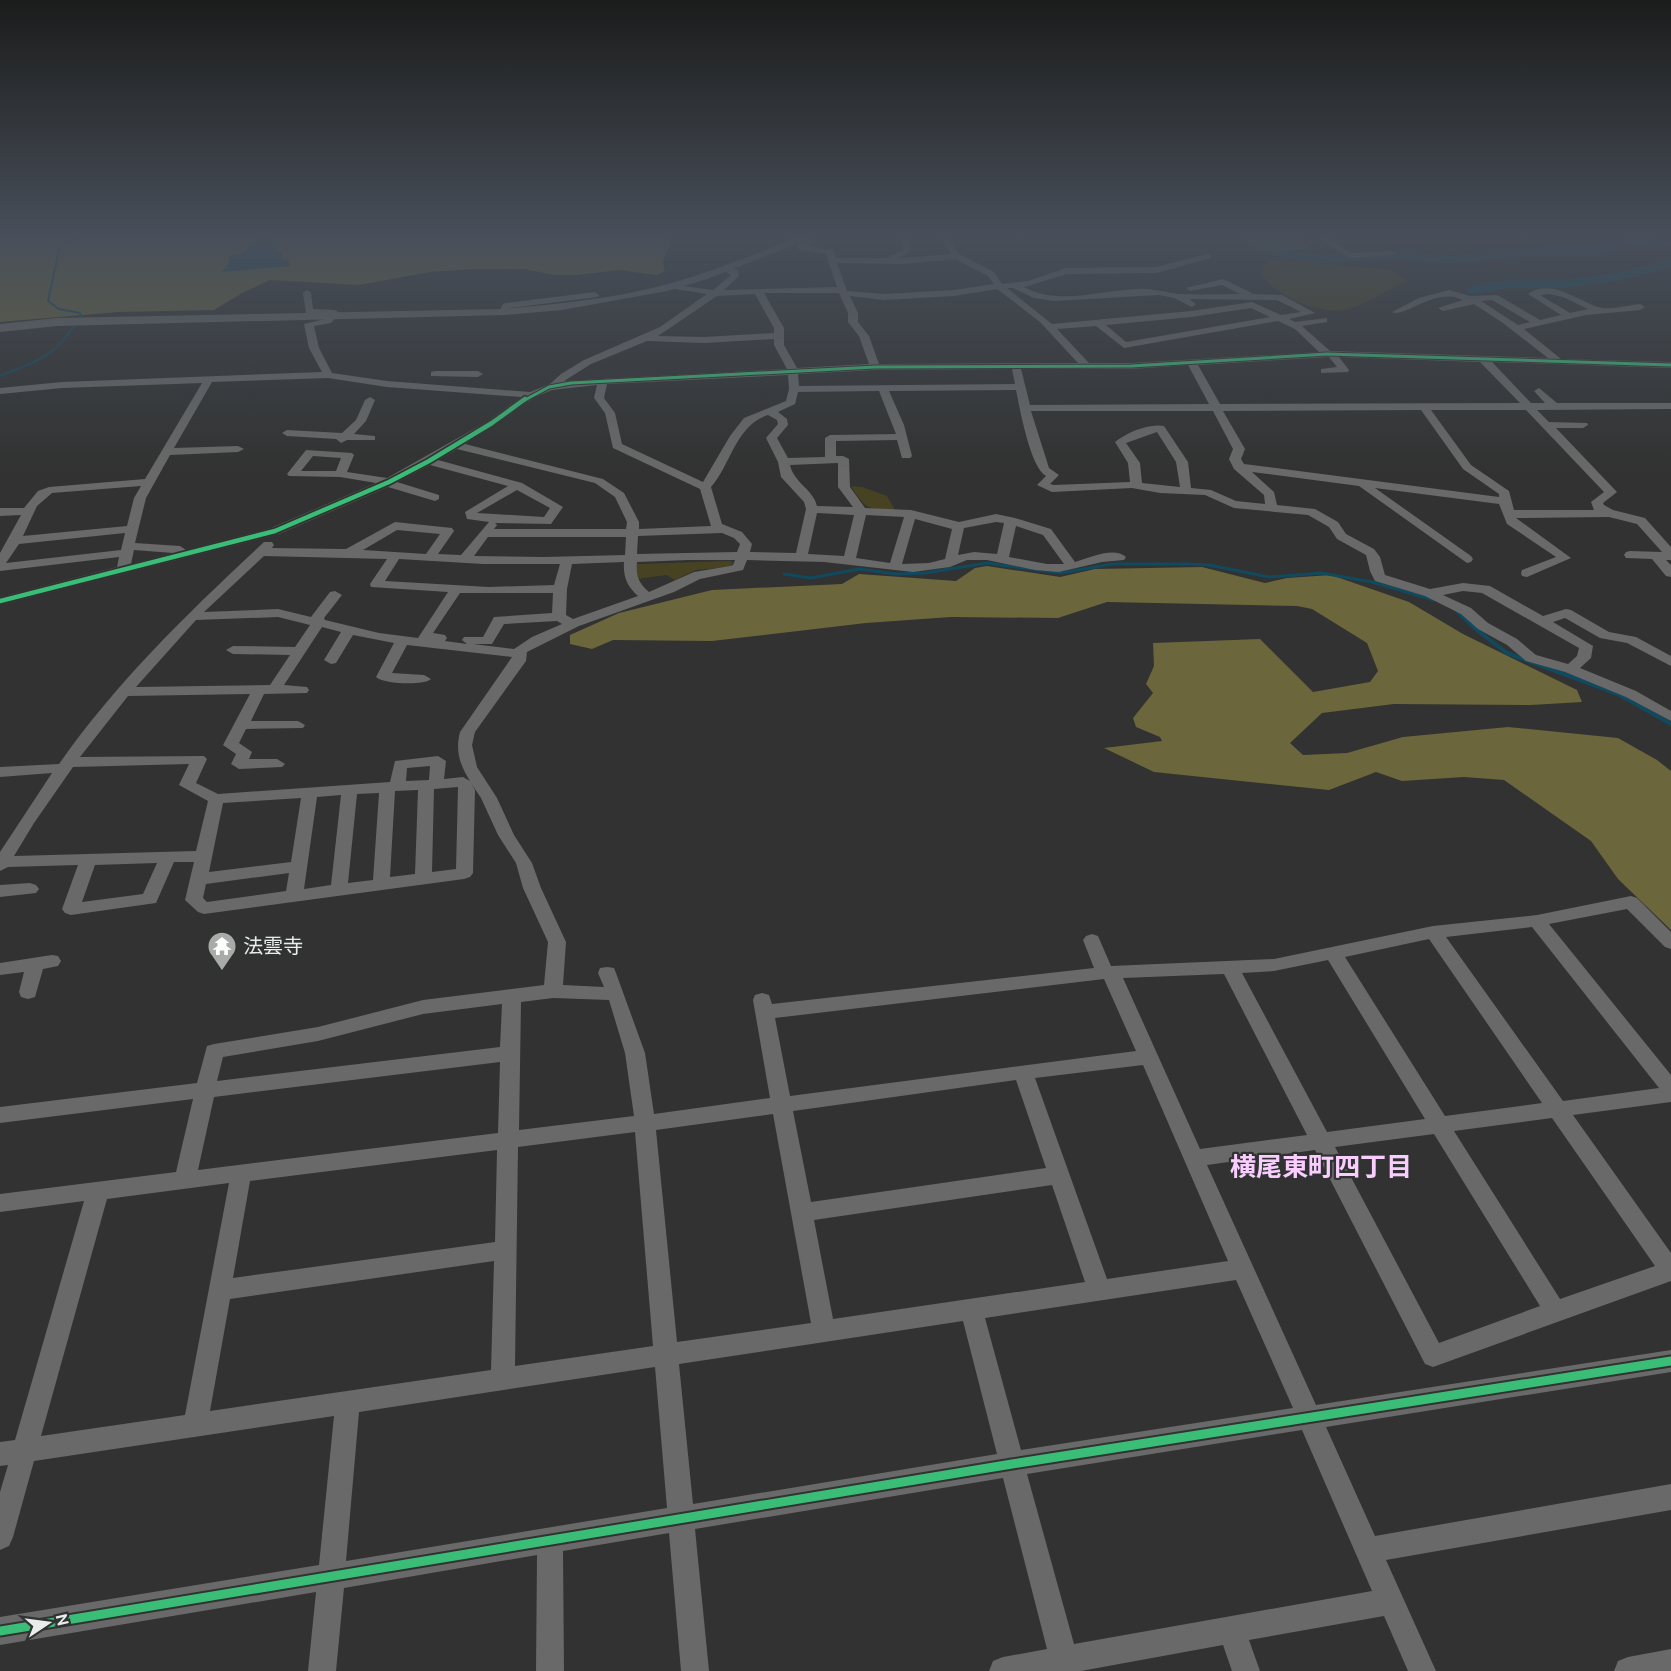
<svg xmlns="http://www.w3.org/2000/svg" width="1671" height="1671" viewBox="0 0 1671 1671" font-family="Ubuntu,'Noto Sans JP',sans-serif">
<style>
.green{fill:#474221}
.forest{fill:#6b663b}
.water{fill:#114a5e}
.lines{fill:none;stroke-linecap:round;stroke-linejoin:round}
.stream-far2{stroke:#114a5e;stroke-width:2}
.stream-far1{stroke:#114a5e;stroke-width:3}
.stream{stroke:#114a5e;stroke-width:4}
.river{fill:#114a5e;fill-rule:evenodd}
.building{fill:#435050}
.minor{fill:#686968;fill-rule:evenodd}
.major{fill:#686968;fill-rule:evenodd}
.cycleway-far2-casing{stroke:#303331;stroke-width:5}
.cycleway-far1-casing{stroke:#303331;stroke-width:8}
.cycleway-casing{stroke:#303331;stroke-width:13}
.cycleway-far2{stroke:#3abd76;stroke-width:3}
.cycleway-far1{stroke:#3abd76;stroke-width:4.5}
.cycleway{stroke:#3abd76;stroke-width:9}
.labels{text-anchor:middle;stroke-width:4.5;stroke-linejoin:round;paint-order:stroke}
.poi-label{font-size:20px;fill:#e9ecea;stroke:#303331;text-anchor:start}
.near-neighbourhood-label{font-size:26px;font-weight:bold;fill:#f9cefe;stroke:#303331}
</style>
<rect width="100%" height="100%" fill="#313231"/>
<path class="green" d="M1274,259L1392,270L1407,280C1388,290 1365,306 1343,310C1320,314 1269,294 1261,272L1263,265Z
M851,486L862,487L887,496L895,510C867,509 866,510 851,486Z
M730,561L733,563L729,567L696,570L675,580L666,575L637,579V564Z"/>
<path class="forest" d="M0,237H664L671,245C665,253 661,261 665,271L657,275L619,270L576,275H554L525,269H472L430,272L359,285L270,280L242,293L214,310L118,312L0,322Z
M987,566L1060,577L1095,569L1202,567L1265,583L1287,578L1331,575L1409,602L1463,634L1577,690L1582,702L1531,705L1394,704L1322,713L1290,743L1303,755L1347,753L1403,737L1508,727L1618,738L1657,760L1671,771V930L1618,879L1591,841L1504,780L1464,777L1402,781L1376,772L1329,790L1154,772L1104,748L1162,741L1160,737L1136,727L1133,718L1153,693L1146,684L1154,666L1153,643L1260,639L1313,692L1370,682L1378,671L1367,643L1312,609L1297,606L1107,602L1058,618L951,617L866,623L712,641L613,640L592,649L570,644V635L619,613L712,590L842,584L859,574L956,581L975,568Z"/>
<path class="water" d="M257,237H266L279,242L280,247L273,251L282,253L283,259H288L290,266L222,272L229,262V256L242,254Z"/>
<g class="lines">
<path class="stream-far2" d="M0,376C44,358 54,357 81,316L80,313L59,309L48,301L60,245L78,237"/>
<path class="stream-far1" d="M784,574L811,578L859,569L896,574L925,573L987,563L1061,573L1112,564H1188L1209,565L1269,577L1322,573L1372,582L1434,600"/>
<path class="stream" d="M1457,611L1478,631L1507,653L1618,694L1671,724"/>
<path class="river" d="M1633,237L1671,242V250L1634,245L1603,255L1536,256L1449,264L1402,259L1322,263L1278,258L1272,254L1278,250L1322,255L1402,251L1449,256L1536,248L1602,247Z
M1671,259V267L1617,281L1565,288H1512L1472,294L1466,290L1472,286L1512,280H1565L1617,273Z"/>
</g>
<path class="building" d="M1295,237L1312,249L1263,252L1257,251L1241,238Z"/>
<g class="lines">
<path class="minor" d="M802,237L814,239V243L808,246L833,250L836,258H887L903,250L900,237H908L911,251L899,258H903L951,254L939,237H947L959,254L994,272L1002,284L1028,281L1066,268L1156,267L1208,254H1211V258L1156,273L1067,274L1024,287C1058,306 1102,290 1138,289C1153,288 1166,293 1180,294C1199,295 1220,294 1240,294L1222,285L1190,291L1186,288L1223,279L1254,294L1282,295L1315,313L1289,319L1295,322L1327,318V322L1302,326L1330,351L1548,358L1503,323L1474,304L1443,311L1438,308L1463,300C1436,286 1403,319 1392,312L1419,298L1449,290L1470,296L1497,295L1540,320L1561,315L1528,294C1551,278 1576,300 1598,307C1609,311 1628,305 1640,304L1645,307L1640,310L1586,315L1524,329L1561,359L1671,362V368L1492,362L1531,403H1545L1534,391L1539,388L1557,403H1671V409L1537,410L1549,422L1587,423L1588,425L1583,428H1556L1617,492L1603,503L1604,505L1613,510L1645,518L1671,547V560H1666L1671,565V577L1666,576L1652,559L1626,558L1624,555L1626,552L1630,551L1662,552L1637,524L1609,517L1516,518L1571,558L1527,577L1522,576L1521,573L1522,570L1556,557L1507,524L1499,504L1375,488L1471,556L1473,559L1471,562L1467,563L1359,486L1252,472L1274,492L1277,505L1315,509L1338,522L1346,534L1374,549L1380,557L1385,575L1430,589L1463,583L1490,586L1543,616L1566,609L1571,610L1609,632L1636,637L1671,656V666L1627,643L1600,638L1565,618L1553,622L1593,646L1591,658L1580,668L1636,691L1671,711V721L1626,697L1565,672L1526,661L1507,645L1478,629L1461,614L1425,596L1375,581L1370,571L1366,555L1337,539L1329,527L1308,515L1234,508L1205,495L1160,493L1132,488L1052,492L1037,485L1046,476C1030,467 1020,409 1016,390L889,391L904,425L912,456L910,458H902L897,440L836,441V456H843L849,459L850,487L865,508L911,510L959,522L996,514L1015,518L1051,529L1075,562C1089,558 1114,546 1126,557L1124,560L1102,562L1059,572L1035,570L987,560H967L950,567L913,572L824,562L747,560L743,570L700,579L674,592L579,626L527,652L526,661L475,732L472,745L477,767L497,798L514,835L532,863L541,888L566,942L563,985L604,987L598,973L600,968L607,967L614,968L616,973L645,1053L654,1114L770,1098L753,1000L755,995L762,993L769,995L772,1004L1094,968L1083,940L1086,936L1092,934L1098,936L1111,966L1274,959L1433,926L1537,915L1631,896L1637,898L1671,932V949L1665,947L1627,909L1549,924L1671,1075V1102L1573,1115L1671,1253V1281L1433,1367L1425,1364L1315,1150L1207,1165L1316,1405L1671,1350V1372L1326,1427L1375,1536L1671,1484V1510L1386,1560L1436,1671H1408L1384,1616L1249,1640L1260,1671H1232L1223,1645L1081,1671H989L993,1661L1003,1657L1047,1649L1003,1478L695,1529L709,1671H681L669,1533L563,1551L564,1671H536L537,1555L344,1588L336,1671H308L316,1592L0,1645V1617L319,1565L334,1416L34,1461L13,1537L9,1546L0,1550V1492L8,1465L0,1466V1442L15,1440L84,1201L0,1212V1194L176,1172L193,1099L0,1123V1107L197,1083L207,1046L214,1044L318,1027L423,1000L544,985L548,942L523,888L516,863L498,835L481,798L471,783L475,790L473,873L470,877L464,879L204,914L198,912L185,900L194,862H174L156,903L71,915L65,913L62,909L78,865L8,867L0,871V852L52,773L0,777V767L59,764C117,681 190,611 264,542H272L274,545L272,548L346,549L395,522L452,528L454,531L438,554L461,555L489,522L467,519L465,512L508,486L430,465L397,482L439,495V499L435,501L388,487L279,534L0,605V597L117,567L119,557L0,571V553L21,515L0,516V508H24L38,491L49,487L145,479L202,383L62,388L0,394V388L62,382L322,372L309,348L304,324L325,319L328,315L306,313L303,293L307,290L311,293L313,309L335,310L340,313L331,323L314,326L319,348L332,373L387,381L530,392L550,384L561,374L584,360L660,327L707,294L669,288V284L713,290L731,275L721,269L725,266L738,270L739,276L724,290L837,287L826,254L797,249V245L804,241L801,239ZM955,259L988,276L994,284L954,290L884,294L847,291L837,263L903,264ZM1007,288H1013L1034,298L1054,301L1159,295L1174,298L1192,307L1196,304L1189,299L1277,300L1301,312L1281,315L1252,302L1191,311L1052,324ZM997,289L1040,322L1078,363L879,364L869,336L858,322V313L850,296L884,300L954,296ZM764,293H839L848,313V322L859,336L869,364L797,368L784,345V328ZM755,294L774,328V333L704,337L658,336L717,296ZM1549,294L1563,297L1588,309L1570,313L1540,295ZM1492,300L1530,322L1518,325L1481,301ZM1251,308L1270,317L1126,342L1106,325L1191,317ZM1278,321L1295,329L1319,352L1132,363H1089L1057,329L1096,326L1124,348ZM774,339V345L787,369L564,381L591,364L647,341L704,343ZM1329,357L1337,367L1321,369V373L1348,372L1349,370L1339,357L1480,362L1520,403L1220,404L1198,365ZM1188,365L1209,404L1030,405L1021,369H1132ZM1012,369L1015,384L799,386L798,374L875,370ZM788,375L789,389L786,401L744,418L730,436L703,482L622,444L615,413L604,398L607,384ZM328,378L387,387L521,397L488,421L387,478L347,472L354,455L352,453L306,450L287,474L289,476L340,477L376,483L271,528L186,550L180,546L135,543L146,498L170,455L238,452L244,449L238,446L174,448L212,382ZM597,385L594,398L605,413L613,448L700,489L711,526L639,529V522L624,493L603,479L465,444L535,397L552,390ZM879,391L896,434L830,435L825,438V457L788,458L777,438L788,425L787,419L778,412L795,404L798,392ZM1421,410L1463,469L1499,494V497L1244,464L1241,459L1245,449L1223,411ZM1431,410H1526L1604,492L1591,502L1594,510H1514L1509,491L1471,465ZM1031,411H1213L1233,449L1229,459L1234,469L1264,495L1265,504L1236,501L1211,490L1191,488L1188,462L1164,426C1148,423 1126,433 1115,442L1128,463L1130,482L1054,485L1050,484L1059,475L1049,468ZM768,415L777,420L778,424L766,438L778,462L781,477L804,502L806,509L796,553L750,552L752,544L742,532L722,524L711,487C731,464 736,425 768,415ZM1157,432L1176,462L1180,487L1142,483L1140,463L1126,443ZM457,449L595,483L615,497L627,522L626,529H494L497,525L495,523L551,524L563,507L522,483L438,460ZM313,456L341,458L336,471H301ZM838,463V487L853,507L817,506C813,489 794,483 790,465ZM141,486L134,498L127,526L23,536L37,506L52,493ZM517,490L550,508L544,517L477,513ZM817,513L854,515L844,556L808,554ZM866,515L904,517L890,563L856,558ZM915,519L952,529L945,559L929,563L902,564ZM996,522L1004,523L997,554L974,552L958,555L964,528ZM1016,526L1043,535L1064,564H1047L1009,557ZM397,530L440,534L426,554L363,550ZM125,533L121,550L6,563L19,544ZM722,533L734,538L740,544L737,552L637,554L638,536ZM488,537H626L625,555L544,557L474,556ZM134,550L173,553L131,564ZM264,556L387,559L370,584L371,587L448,592L418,638L379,633L325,620L324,618L342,595L335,591L330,592L311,617L278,609L204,612ZM399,559L483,564H560L554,585L489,587L385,581ZM688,560H735L733,565L730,566L694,572L649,592C638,582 636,576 637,562ZM624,562C623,577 627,586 638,596L573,619L566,615L567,589L572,564ZM1463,591L1482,593L1579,648L1577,656L1568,664L1536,655L1517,639L1488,623L1471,608L1443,595ZM460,593H553L552,613L494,617L483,637H464L462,640L467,644L445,641L447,638L445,635L433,633ZM278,617L310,625L295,647L233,646L226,650L233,654L290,655L270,685L136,687L196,620ZM557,621L562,624L532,637L514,649L473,644H492L504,624ZM322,627L341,632L324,660L331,664L336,663L353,635L394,643L376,677C383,684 424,686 431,679L424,675L392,673L407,645L512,657L460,732C455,751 460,765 470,781L463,777L444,779L446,761L438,756L395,761L390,782L218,794L196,783L207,759L204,756L80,757L128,696L250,694L223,745L236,754L231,764L239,769L282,767L285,764L277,759H249L252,752L239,743L246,729L303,728L305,725L298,721H251L264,694L307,693L309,690L307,687L284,685ZM189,764L179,785L208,801L196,851L14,856L34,823L73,767ZM430,766L429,780L406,781L407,768ZM458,787L456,869L432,872L434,789ZM418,790L415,874L390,877L395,791ZM379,793L373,880L348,883L357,794ZM341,795L331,885L304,889L317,797ZM301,798L291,862L209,872L223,803ZM157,863L143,894L82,902L95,865ZM289,873L286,891L207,902L203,898L206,884ZM1532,927L1659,1088L1563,1101L1446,937ZM1429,939L1542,1103L1445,1116L1345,957ZM1328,960L1425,1119L1327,1132L1242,973L1274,971ZM1224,974L1307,1135L1200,1149L1123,978ZM1104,979L1136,1051L790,1096L775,1018ZM553,998L609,1000L625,1053L634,1116L519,1130L521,1002ZM502,1004L500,1047L217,1081L223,1057L318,1041L423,1014ZM500,1062L498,1133L198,1170L214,1097ZM1143,1065L1228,1261L1107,1279L1035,1078ZM1016,1080L1046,1168L811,1202L793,1111ZM773,1114L811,1323L677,1342L656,1130ZM1552,1118L1655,1266L1560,1299L1454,1131ZM635,1132L653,1346L515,1366L518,1147ZM1434,1134L1540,1306L1439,1343L1335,1147ZM497,1150L495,1242L233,1278L250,1181ZM229,1183L185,1415L41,1436L107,1199ZM1052,1185L1085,1282L833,1319L814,1220ZM494,1261L491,1370L210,1411L230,1299ZM1236,1280L1293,1408L1021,1450L985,1318ZM963,1321L997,1454L693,1504L679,1364ZM655,1367L667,1508L346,1561L359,1412ZM1302,1430L1372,1591L1074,1644L1027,1474Z
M1317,237H1327L1351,253L1392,251L1396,253L1392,255L1349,258Z
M595,292L599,295L598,297L510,308L507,314L504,315L499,312L503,304L506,303Z
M435,371H478L483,374L478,377L431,376V372Z
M370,397L375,400L366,421L354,434L375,436V440H347L341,443L336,439L287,436L282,433L287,430L342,433L356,420L365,400Z
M30,883L36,885L39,889L36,893L0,897V885Z
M52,955L58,956L61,961L58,966L43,969L35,997L28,999L21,997L19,992L24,972L0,975V963Z
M1671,1649V1671H1614L1618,1661L1628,1657Z"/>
<path class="major" d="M799,237H814L707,279L667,291L562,310L504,315L57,326L0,332V324L57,318L504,309C557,304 612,299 664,285C710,273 754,254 799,237Z"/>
<g class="cycleway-far2-casing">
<path id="cycleway-far2" d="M523,401L549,387L571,383L875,367L1132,366L1327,354L1671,365"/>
</g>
<g class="cycleway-far1-casing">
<path id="cycleway-far1" d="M0,601L275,531L389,482L429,461L492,423L525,399"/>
</g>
<g class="cycleway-casing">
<path id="cycleway" d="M0,1631L1012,1464L1671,1361"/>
</g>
<use href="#cycleway-far2" class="cycleway-far2"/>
<use href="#cycleway-far1" class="cycleway-far1"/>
<use href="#cycleway" class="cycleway"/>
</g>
<linearGradient id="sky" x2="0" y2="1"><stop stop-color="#1b1c1b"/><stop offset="0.5" stop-color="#484f5a"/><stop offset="1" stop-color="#484f5a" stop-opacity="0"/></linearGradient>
<rect width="1671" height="471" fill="url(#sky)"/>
<defs>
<g id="temple-pin" transform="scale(1.5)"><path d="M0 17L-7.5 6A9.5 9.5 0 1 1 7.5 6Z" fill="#a9aba9" stroke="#303331"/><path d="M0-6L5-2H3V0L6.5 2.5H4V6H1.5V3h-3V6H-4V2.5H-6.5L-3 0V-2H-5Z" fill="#fff"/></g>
</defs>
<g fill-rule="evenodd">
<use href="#temple-pin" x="222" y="946"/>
</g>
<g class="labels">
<g class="poi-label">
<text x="243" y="953">法雲寺</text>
</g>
<g class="near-neighbourhood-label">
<text x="1321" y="1176">横尾東町四丁目</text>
</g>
</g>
<g transform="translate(48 1623) rotate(77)" stroke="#303331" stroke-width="4.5" paint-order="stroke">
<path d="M0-4.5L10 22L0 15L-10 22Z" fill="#e9ecea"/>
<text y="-9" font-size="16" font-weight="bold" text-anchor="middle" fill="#e9ecea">N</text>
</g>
</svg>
